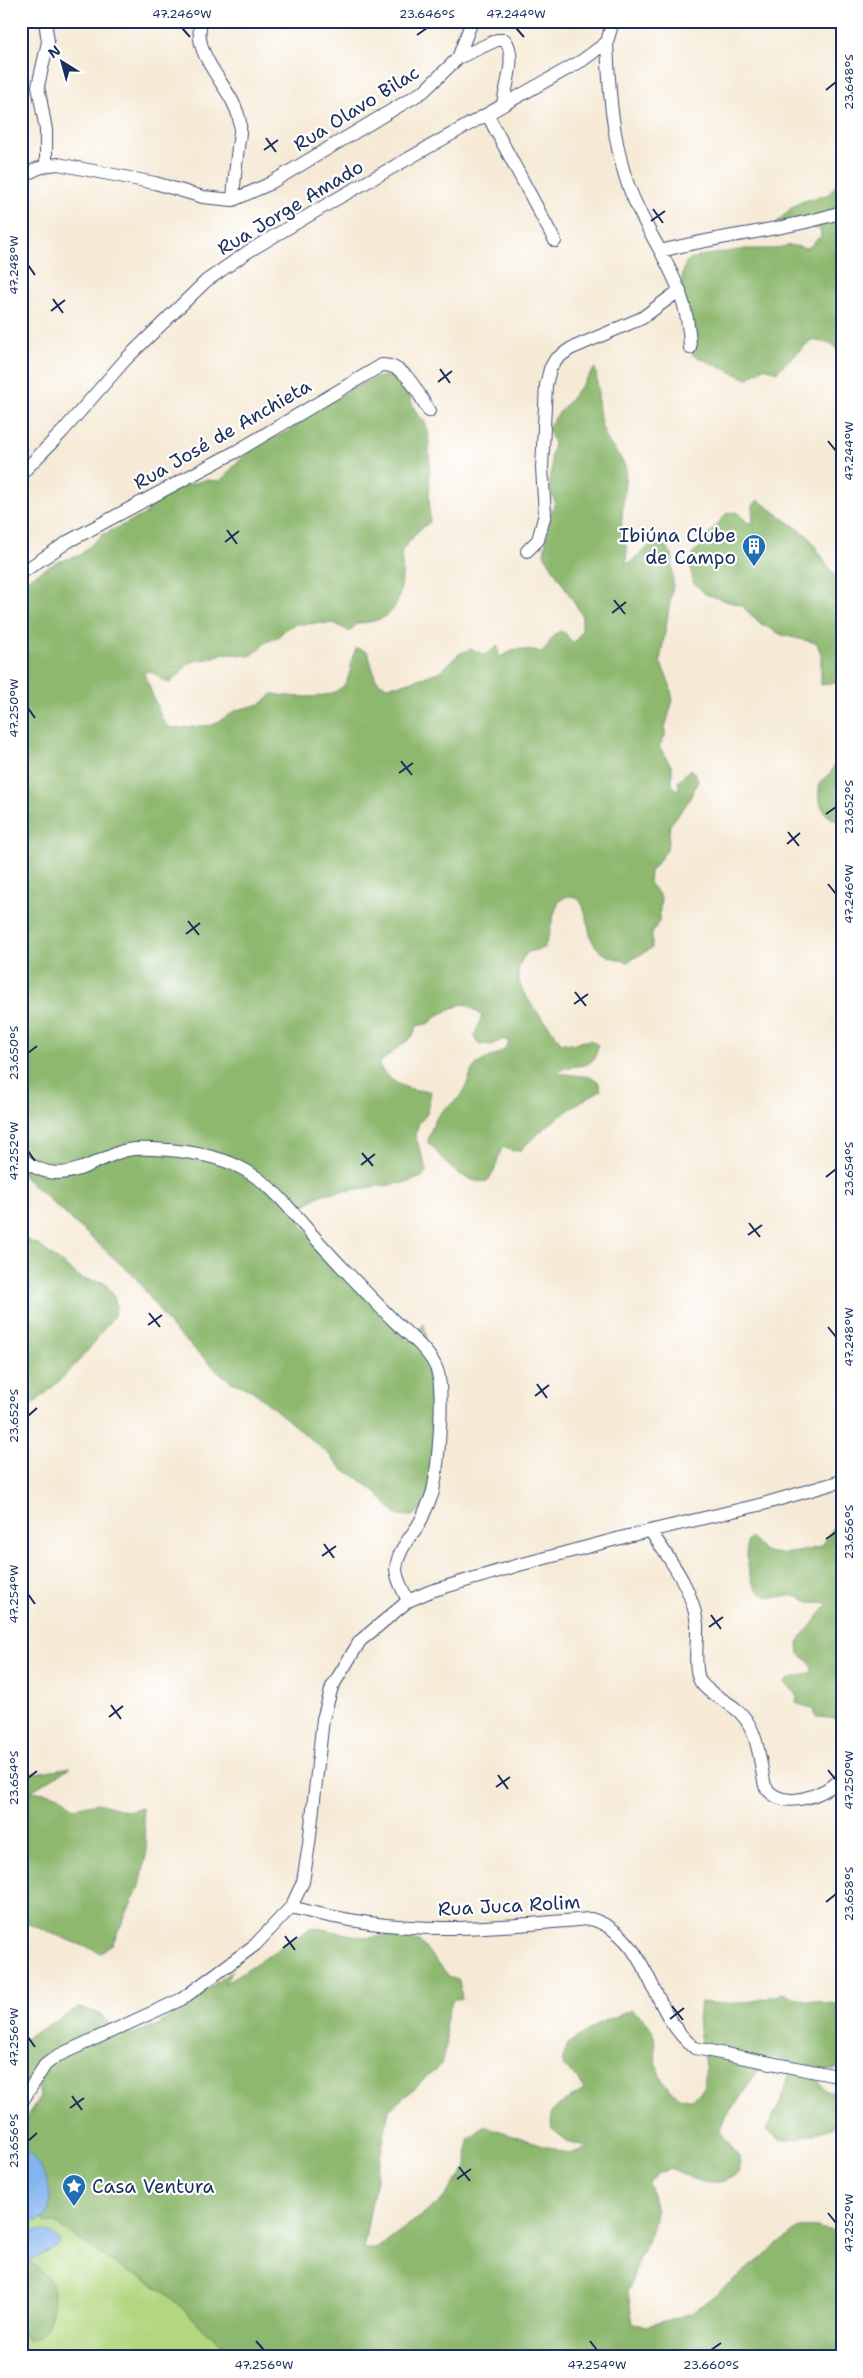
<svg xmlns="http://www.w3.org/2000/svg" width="863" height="2378" viewBox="0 0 863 2378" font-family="'Shantell Sans',sans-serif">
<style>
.green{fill:#b2d780;stroke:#66836f}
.forest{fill:#8db86e;stroke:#547466}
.water{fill:#84b4ef;stroke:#5072a6}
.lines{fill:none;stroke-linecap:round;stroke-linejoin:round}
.minor-casing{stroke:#3c4b70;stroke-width:14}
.minor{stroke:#fff;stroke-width:12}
.ticks{fill:none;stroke:#1b2f5e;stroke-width:2}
.labels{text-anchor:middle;stroke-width:4.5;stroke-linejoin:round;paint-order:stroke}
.street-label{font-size:19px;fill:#1b2f5e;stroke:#fff}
.poi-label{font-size:19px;fill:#1b2f5e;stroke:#fff;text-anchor:end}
.neatline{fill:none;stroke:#1b2f5e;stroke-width:2}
.ticks-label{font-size:12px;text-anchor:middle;fill:#1b2f5e}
</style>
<rect width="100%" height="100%" fill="#fff"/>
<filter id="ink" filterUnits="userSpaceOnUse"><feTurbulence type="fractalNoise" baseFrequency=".02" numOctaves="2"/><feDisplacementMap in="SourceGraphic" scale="10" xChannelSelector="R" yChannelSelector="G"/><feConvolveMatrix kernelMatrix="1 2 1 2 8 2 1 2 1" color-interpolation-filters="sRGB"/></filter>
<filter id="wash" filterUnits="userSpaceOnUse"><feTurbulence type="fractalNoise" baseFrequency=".0096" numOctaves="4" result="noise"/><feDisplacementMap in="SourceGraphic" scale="20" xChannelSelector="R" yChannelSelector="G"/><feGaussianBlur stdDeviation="1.12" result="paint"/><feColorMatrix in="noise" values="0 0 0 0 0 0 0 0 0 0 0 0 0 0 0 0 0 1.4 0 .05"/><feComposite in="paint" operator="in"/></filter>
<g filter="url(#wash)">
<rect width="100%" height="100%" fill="#f6ead6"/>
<path class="green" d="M34,2106L101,2182L244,2357H21V2123Z"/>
<path class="forest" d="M842,177V359L833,344L811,340C800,352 787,360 777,372L765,367L747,379L693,355L689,349C686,321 676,289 686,262L700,256L746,249H773L790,245L804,248L809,247L821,236L820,229L777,222L791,208L801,202L829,194Z
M595,368C600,389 596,410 603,430C608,447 622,455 626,469L621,529L627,549L626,564L631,562L653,543L663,544L672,554L673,585L660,661L670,685L673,700L665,728V736L659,746L672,767V785L675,789L679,790L678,782L690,769L695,772L698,781L688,802L670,825L667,850L650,872L649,883L661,897L659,921L652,933V948L627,962C614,958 602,956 594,944C586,933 589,896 570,896C565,896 560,900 558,904C551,918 551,935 544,948L528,952C497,983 547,1016 560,1042L570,1044L590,1040L598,1045C594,1076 573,1059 557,1073L591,1077L598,1081L601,1090C572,1106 544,1126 521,1150L512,1151L503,1147C496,1157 497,1173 487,1181C472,1184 454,1172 444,1161C438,1155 436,1148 428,1143C428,1136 434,1121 439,1114C445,1107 456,1102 462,1094C468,1086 469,1072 475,1066C486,1056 503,1056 509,1043L504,1039L491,1045L479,1044L474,1037L482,1016L468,1005L462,1004L436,1016L430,1023L417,1026L413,1036L378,1064C390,1084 408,1091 431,1091L427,1114L419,1123L415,1135L427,1171L423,1176L410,1182L323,1194L301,1207L300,1224L393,1312L407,1342L424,1324L440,1400L434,1472L424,1507L412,1516L396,1515L377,1493L354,1475L343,1470L331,1456L253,1391L232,1382L221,1374L172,1328L136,1278L21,1174V583L55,563L80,555L102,535L146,514L171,483L183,481L187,485L205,480L220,481L246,454L254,442C263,439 275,438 283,434C306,420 374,363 399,379C413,388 408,398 414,408C418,417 427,420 428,431C431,461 428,492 430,522L418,531L401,552C403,570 404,604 387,615C378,622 368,622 357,623L350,632L334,623L295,624L287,628L277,638L266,642L259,650L250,656L224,653L209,659L198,660L189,663L170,683C160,681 156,672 147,671L144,673L162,719L168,727L177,728L213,725L237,710L261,704L273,694C292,697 340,703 348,678C352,668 350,657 357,648L368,652L375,677L380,683L386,686L404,684L441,671L459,654L471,649L485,655L498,646L499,657L517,649L543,652L555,634L560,631L565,633L571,641L575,642L582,631V615L544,554L549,520L555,502L548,483L552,471L551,457L554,444L548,427Z
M758,500L808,536L842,586V684L835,682L821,685V655L817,643L782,635L761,624L742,606L705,594L693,582L690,565L694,552L704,544L709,534L727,513L737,512L747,522L753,524L752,506Z
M842,738V819L837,821C823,817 816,798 820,784C822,778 831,774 833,769C837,758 833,747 842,738Z
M21,1238L37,1244L82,1279L104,1282C110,1290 116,1297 116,1307C116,1317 106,1325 101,1333C78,1365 53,1389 21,1413Z
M842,1514V1719L816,1717L813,1709L796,1703L797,1698L796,1693L784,1683C791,1675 802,1677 812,1672L811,1663L799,1654L798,1642L828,1604C822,1601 815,1603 809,1602C804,1600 799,1597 794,1596C786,1595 778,1598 770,1597C747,1593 746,1558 747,1540L751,1537C755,1541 758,1546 762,1549C775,1559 808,1550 822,1546Z
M71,1767L31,1791L59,1795L74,1808L98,1803L126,1811L142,1808L147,1850L141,1882L112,1945L101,1953L21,1921V1778L28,1774Z
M312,1927L367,1938L393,1935L419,1941L449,1976L459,1981L462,1999H453L448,2013L445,2027L447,2042L441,2065L389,2110L363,2249H376L442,2200L467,2167L468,2139L485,2126L570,2154L589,2147L567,2141L552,2129L550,2114L559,2105L584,2090L578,2078L562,2065L566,2045L598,2024L632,2010C664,2031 650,2043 659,2073C661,2082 672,2091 679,2097L693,2100C696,2096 701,2091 703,2087C712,2064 691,2026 701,2002C723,2006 763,2002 783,1993L800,1999L842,2005V2065L834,2070L811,2071L825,2090L842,2095V2126C822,2128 795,2145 780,2139C775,2137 771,2132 767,2130C777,2106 793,2086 787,2060L772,2058L760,2067L736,2104L725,2116L720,2131L739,2157L740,2172C712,2192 699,2181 670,2168L658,2174L649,2183L656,2211L653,2229L639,2258L628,2292L633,2324L647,2326L692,2313L798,2228C815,2227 827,2227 842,2236V2357H249L246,2352L231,2350L220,2343L197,2324L187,2312L156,2286L143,2277L127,2272L56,2224L45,2223L36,2210L21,2198V2130L40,2096L36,2076L25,2083L21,2091V2041L81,2007L102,2015L118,2032L132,2034L158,2025L233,1970L224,1984Z
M21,2253C31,2263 44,2272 52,2284C58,2294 50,2328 40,2336C37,2338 32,2339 29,2341L21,2330Z"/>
<path class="water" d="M24,2149C45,2167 55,2190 47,2217L36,2221H21V2151Z
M30,2231C44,2231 52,2229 60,2242L54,2249L23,2263L21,2259V2233Z"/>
</g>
<g filter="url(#ink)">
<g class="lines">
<g class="minor-casing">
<path id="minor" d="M45,21L48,42L38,86L46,130V165
M201,21C191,59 235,88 240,123C241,130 239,140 238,147C236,165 234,183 233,200
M607,42C609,89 612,137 627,182C648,243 689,278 690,348
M458,58L497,40H505C517,55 506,86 503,103
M487,114L555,241
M21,178C33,169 44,165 58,164L155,183L203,197L233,200L267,185L424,91L458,58L472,21
M661,251C721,235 783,231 842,212
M21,474L62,432L126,359L206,281L249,251L333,201L583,60L607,42L613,21
M527,551L538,540L545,514L542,468L546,385L550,369L555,360L570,349L642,318L680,290
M21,573L69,541L237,451L382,365C407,365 417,392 429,411
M21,1158C58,1188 83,1166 120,1152C135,1147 153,1149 169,1150C223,1155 255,1167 291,1210C322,1248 357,1283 392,1319C406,1333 430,1350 437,1370C445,1391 438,1467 433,1491C431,1499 426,1508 423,1516C415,1535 398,1546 396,1569C396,1579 404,1592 408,1601
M651,1532C670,1560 693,1589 697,1624C698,1639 693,1668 700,1681C707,1693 726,1700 736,1709C759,1727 759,1760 765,1786C781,1813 825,1795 842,1778
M291,1907C343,1921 399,1929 454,1928C500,1928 545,1922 591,1919C652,1937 649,2014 695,2048L842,2077
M21,2103L45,2065L57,2056L182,1999L255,1945L291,1907L303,1882L309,1844L323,1719L332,1687L360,1641L408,1601L431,1591L519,1565L628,1536L763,1504L842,1481"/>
</g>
<use href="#minor" class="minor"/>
</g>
</g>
<path class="ticks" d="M182,28L190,37M516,28L524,37M417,35L427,28M826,90L836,82M266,138L276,152M264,150L278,140M653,209L663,223M651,221L665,211M28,265L35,275M53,299L63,313M51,311L65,300M440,369L450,383M438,382L452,371M828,441L836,451M227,530L237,544M225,542L239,531M614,600L625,614M612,613L626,602M28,708L35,718M401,761L412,775M399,773L413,763M826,814L836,807M788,832L799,846M787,844L800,833M828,884L836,894M188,921L199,935M186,934L200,923M575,992L586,1006M574,1004L588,994M28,1053L37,1046M28,1151L35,1161M362,1153L373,1166M361,1165L375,1154M826,1177L836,1169M749,1223L760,1237M748,1235L762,1225M149,1313L160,1327M148,1325L162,1315M828,1327L836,1337M537,1384L547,1398M535,1396L549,1385M28,1416L37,1408M826,1539L836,1532M324,1544L334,1558M322,1556L336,1546M28,1594L35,1604M711,1615L721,1629M709,1627L723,1617M111,1705L121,1719M109,1717L123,1706M828,1770L836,1780M498,1775L508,1789M28,1778L37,1771M496,1787L510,1777M826,1902L836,1894M285,1936L295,1950M283,1948L297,1937M672,2006L683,2020M670,2019L684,2008M28,2037L35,2047M72,2096L82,2110M70,2108L84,2098M28,2141L37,2133M459,2167L470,2181M457,2179L471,2169M828,2213L836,2223M256,2341L264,2350M590,2341L597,2350M711,2350L721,2343"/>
<defs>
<g id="building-pin" transform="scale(1.25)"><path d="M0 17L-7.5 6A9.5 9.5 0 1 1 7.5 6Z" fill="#1f6fb2" stroke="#fff"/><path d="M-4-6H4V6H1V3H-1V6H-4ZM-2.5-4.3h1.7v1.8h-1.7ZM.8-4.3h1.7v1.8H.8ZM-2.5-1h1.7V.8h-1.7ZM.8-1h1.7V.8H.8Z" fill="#fff"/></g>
<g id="sight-pin" transform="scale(1.25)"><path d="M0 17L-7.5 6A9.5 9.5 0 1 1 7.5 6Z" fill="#1f6fb2" stroke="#fff"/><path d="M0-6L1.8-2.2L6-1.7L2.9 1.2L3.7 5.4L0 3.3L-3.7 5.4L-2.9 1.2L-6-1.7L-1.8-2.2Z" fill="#fff"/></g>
</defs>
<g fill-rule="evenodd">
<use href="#building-pin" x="754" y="546"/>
<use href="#sight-pin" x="74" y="2186"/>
</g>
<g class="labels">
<g class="street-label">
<text transform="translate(356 108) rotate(-32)" y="7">Rua Olavo Bilac</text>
<text transform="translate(290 207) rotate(-31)" y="7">Rua Jorge Amado</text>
<text transform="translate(222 434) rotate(-30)" y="7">Rua José de Anchieta</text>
<text transform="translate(509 1905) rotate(-3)" y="7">Rua Juca Rolim</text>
</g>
<g class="poi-label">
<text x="736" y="542">Ibiúna Clube<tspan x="736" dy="22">de Campo</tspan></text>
<text x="92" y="2193" text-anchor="start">Casa Ventura</text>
</g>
</g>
<rect width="863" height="2378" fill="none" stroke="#fff" stroke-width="55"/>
<g transform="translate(62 62) rotate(323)" stroke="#ffffff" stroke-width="4" paint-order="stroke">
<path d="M0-4L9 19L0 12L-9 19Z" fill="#1b2f5e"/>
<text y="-8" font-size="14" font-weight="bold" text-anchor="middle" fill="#1b2f5e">N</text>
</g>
<rect x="28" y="28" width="808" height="2322" class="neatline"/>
<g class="ticks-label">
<text x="182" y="18">47.246°W</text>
<text x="427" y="18">23.646°S</text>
<text x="516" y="18">47.244°W</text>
<text transform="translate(849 82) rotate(-90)" y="4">23.648°S</text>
<text transform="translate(14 265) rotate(-90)" y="4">47.248°W</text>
<text transform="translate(849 451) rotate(-90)" y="4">47.244°W</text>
<text transform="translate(14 708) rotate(-90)" y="4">47.250°W</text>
<text transform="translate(849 807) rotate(-90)" y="4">23.652°S</text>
<text transform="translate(849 894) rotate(-90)" y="4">47.246°W</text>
<text transform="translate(14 1053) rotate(-90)" y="4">23.650°S</text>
<text transform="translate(14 1151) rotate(-90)" y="4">47.252°W</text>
<text transform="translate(849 1169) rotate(-90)" y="4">23.654°S</text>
<text transform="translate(849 1337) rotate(-90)" y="4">47.248°W</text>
<text transform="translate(14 1416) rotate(-90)" y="4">23.652°S</text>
<text transform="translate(849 1532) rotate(-90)" y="4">23.656°S</text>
<text transform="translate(14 1594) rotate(-90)" y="4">47.254°W</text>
<text transform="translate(14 1778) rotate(-90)" y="4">23.654°S</text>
<text transform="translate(849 1780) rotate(-90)" y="4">47.250°W</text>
<text transform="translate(849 1894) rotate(-90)" y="4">23.658°S</text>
<text transform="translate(14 2037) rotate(-90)" y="4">47.256°W</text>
<text transform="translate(14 2141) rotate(-90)" y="4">23.656°S</text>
<text transform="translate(849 2223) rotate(-90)" y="4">47.252°W</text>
<text x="264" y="2369">47.256°W</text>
<text x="597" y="2369">47.254°W</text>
<text x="711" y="2369">23.660°S</text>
</g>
</svg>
